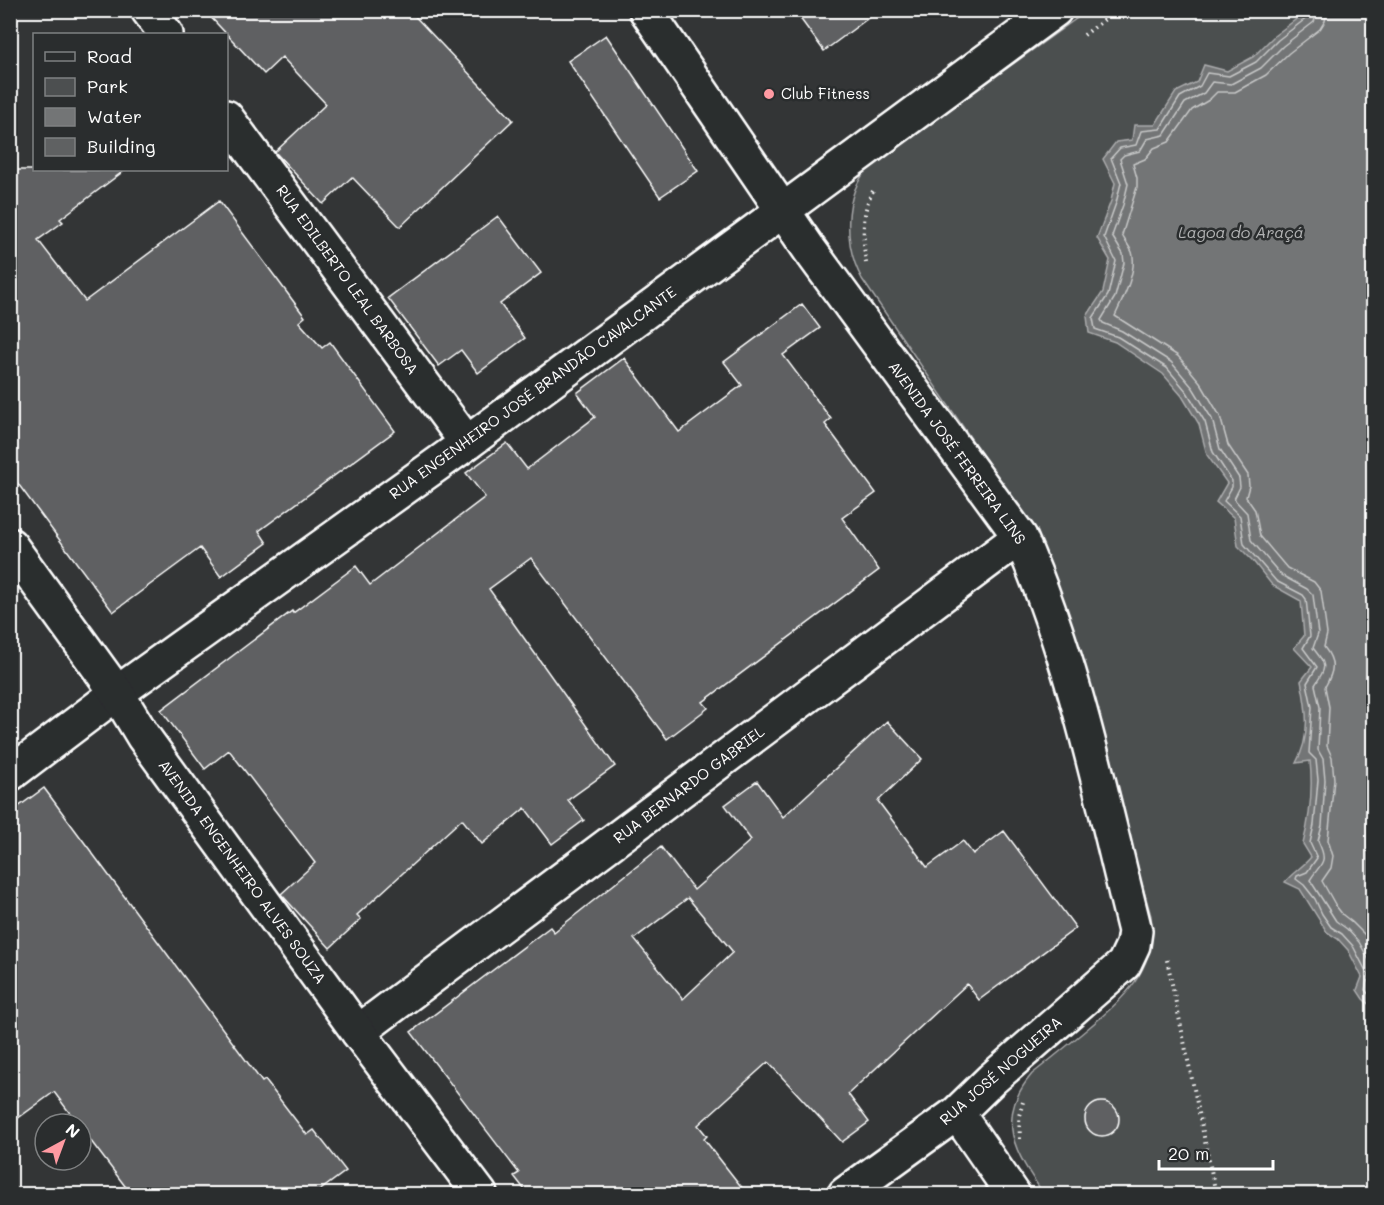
<svg xmlns="http://www.w3.org/2000/svg" width="1384" height="1205" viewBox="0 0 1384 1205" font-family="Mali,sans-serif">
<style>
.green{fill:#4c4f50;stroke:#a6a7a8;stroke-width:1.5}
.water{fill:#737576;stroke:#abacad;stroke-width:1.5}
.lines{fill:none;stroke-linecap:round;stroke-linejoin:round}
.shore{stroke:#c7c8c8;stroke-width:1.5}
.building{fill:#5f6162;stroke:#fff;stroke-width:1.5;fill-rule:evenodd}
.minor-casing{stroke:#fff;stroke-width:38}
.secondary-casing{stroke:#fff;stroke-width:38}
.path{stroke:#fff;stroke-width:4;stroke-dasharray:1.5 4.5;stroke-linecap:butt}
.minor{stroke:#2a2d2e;stroke-width:33}
.secondary{stroke:#2a2d2e;stroke-width:33}
.poi-dot{fill:#ff9aa2;stroke:#2a2d2e;stroke-width:2}
.labels{text-anchor:middle;stroke-width:5;stroke-linejoin:round;paint-order:stroke}
.poi-label{font-size:15px;fill:#fff;stroke:#2a2d2e;text-anchor:start}
.street-label{font-size:15px;fill:#fff;stroke:#2a2d2e}
.water-label{font-size:16px;font-style:italic;fill:#b2b3b4;stroke:#2a2d2e}
</style>
<rect width="100%" height="100%" fill="#333536"/>
<filter id="ink" filterUnits="userSpaceOnUse"><feTurbulence type="fractalNoise" baseFrequency=".0167" numOctaves="2"/><feDisplacementMap in="SourceGraphic" scale="12" xChannelSelector="R" yChannelSelector="G"/><feConvolveMatrix kernelMatrix="1 2 1 2 8 2 1 2 1" color-interpolation-filters="sRGB"/></filter>
<g filter="url(#ink)">
<path class="green" d="M1087,11H1373V1194H1044C1015,1153 994,1119 1032,1074C1050,1060 1068,1045 1086,1030C1123,999 1158,970 1151,916L1078,660L1028,522L862,279C844,246 842,195 870,166Z"/>
<path class="water" d="M1307,11H1373V1008L1363,999L1357,990L1362,977L1348,950L1338,939L1327,932L1300,889L1285,882C1293,872 1303,867 1311,857L1303,844C1310,817 1313,789 1310,761L1296,763C1311,736 1307,710 1301,681L1312,667L1294,648L1304,636L1301,601L1272,585L1253,561L1238,546L1234,518L1216,502L1227,483L1207,455L1199,424L1182,396L1163,374L1115,342L1089,333L1087,316L1103,292L1110,260L1097,238L1111,201L1115,183L1103,159L1116,142L1132,140L1134,125H1155L1176,92L1197,82L1204,65L1227,71L1253,57L1274,36Z"/>
<g class="lines">
<path class="shore" d="M1310,10L1308,17L1278,40L1256,62L1229,76L1207,73L1200,86L1180,97L1160,129L1141,131L1136,145L1120,148L1111,158L1121,183L1116,203L1104,237L1116,261L1108,295L1093,318L1095,329L1118,337L1167,368L1187,392L1205,422L1213,452L1232,481V487L1224,501L1240,516L1244,544L1276,581L1303,595L1306,599L1310,636L1303,648L1317,667L1307,683L1312,707L1309,753L1316,760L1318,780L1314,825L1310,843L1317,858L1307,872L1297,876L1296,879L1304,885L1315,899L1322,914L1331,927L1342,934L1353,946L1368,975L1365,990L1374,1000
M1318,10L1314,22L1283,46L1261,68L1231,84L1212,82L1204,93L1185,103L1164,135L1147,139L1140,151L1124,155L1120,159L1128,184L1123,205L1112,236L1123,254L1124,263L1115,297L1101,320L1103,323L1122,331L1171,362L1193,388L1212,419L1220,449L1239,478L1240,487L1234,499L1247,513L1251,540L1281,575L1307,589L1313,595L1318,634L1313,648C1327,666 1327,666 1315,685L1320,707L1318,750L1323,759L1325,780L1322,826L1318,841C1329,864 1321,862 1310,880L1336,921L1347,929L1359,942L1374,969
M1327,10L1325,21L1320,29L1289,53L1266,75L1235,92H1217L1209,100L1192,110L1169,142L1154,148L1145,159L1133,164L1137,178V187L1122,235C1125,241 1129,246 1132,252C1138,270 1122,301 1115,316L1178,356L1200,382L1220,416L1228,445L1248,475L1249,486L1246,497L1255,510L1260,536L1287,568L1314,582L1321,591L1327,634L1324,647C1336,662 1334,671 1325,687L1329,707L1327,746L1332,757L1334,779L1328,840L1333,856L1331,868L1322,881L1336,906L1343,915L1352,922L1365,935L1374,950"/>
</g>
<path class="building" d="M204,10H409L513,120L400,227L352,177L323,204L275,152L326,104L282,57L264,74Z
M794,10H879L824,51Z
M606,35L698,171L660,197L568,61Z
M10,170H125L60,219L63,222L38,240L85,301L219,201L305,317L299,322L322,348L330,342L395,431L259,531L267,543L221,577L200,548L113,612L10,473Z
M498,216L541,273L500,304L525,338L478,373L461,350L439,366L388,298Z
M802,304L820,328L783,355L831,419L825,424L876,493L842,518L879,570L703,702L708,708L667,739L531,558L489,589L615,766L568,800L584,820L552,844L525,808L482,844L462,819L357,915L361,919L330,948L281,894L315,863L229,750L205,769L161,710L292,611L293,613L356,566L370,585L485,497L466,473L507,443L527,469L595,417L577,393L624,358L679,432L742,385L724,362Z
M887,721L922,759L878,801L927,867L963,841L973,854L1004,831L1076,928L979,1000L967,984L848,1094L869,1122L842,1142L768,1062L698,1125L707,1136L704,1139L747,1194H528L514,1176L519,1173L411,1032L550,927L554,932L661,847L694,890L751,840L725,805L757,781L783,817ZM688,898L733,952L683,999L634,939Z
M44,788L262,1082L265,1080L307,1135L314,1130L346,1171L315,1194H131L81,1128V1124H78L54,1092L10,1124V813Z
M1085 1119a17 17 0 1 1 34 0a17 17 0 1 1-34 0Z"/>
<g class="lines">
<g class="minor-casing">
<path id="minor" d="M148,10L166,34
M646,10L809,249L1020,537C1075,663 1102,799 1135,931L1133,945L1124,964L992,1079L957,1113L845,1194
M226,117L467,443
M10,774L117,693L467,443L1055,10
M358,1032L1020,537
M957,1113L1013,1194"/>
</g>
<g class="secondary-casing">
<path id="secondary" d="M10,545L117,693L143,736L358,1032L480,1194"/>
</g>
<path class="path" d="M1084,35L1117,10
M866,263C863,241 861,210 873,191
M1167,960L1216,1194
M1020,1139L1019,1116L1023,1102"/>
<use href="#minor" class="minor"/>
<use href="#secondary" class="secondary"/>
</g>
</g>
<circle class="poi-dot" cx="769" cy="94" r="6"/>
<g class="labels">
<g class="poi-label">
<text x="781" y="99">Club Fitness</text>
</g>
<g class="street-label">
<text transform="translate(347 280) rotate(54)" y="5">RUA EDILBERTO LEAL BARBOSA</text>
<text transform="translate(533 393) rotate(-36)" y="5">RUA ENGENHEIRO JOSÉ BRANDÃO CAVALCANTE</text>
<text transform="translate(957 453) rotate(54)" y="5">AVENIDA JOSÉ FERREIRA LINS</text>
<text transform="translate(689 785) rotate(-37)" y="5">RUA BERNARDO GABRIEL</text>
<text transform="translate(242 872) rotate(54)" y="5">AVENIDA ENGENHEIRO ALVES SOUZA</text>
<text transform="translate(1001 1071) rotate(-41)" y="5">RUA JOSÉ NOGUEIRA</text>
</g>
<g class="water-label">
<text x="1241" y="238">Lagoa do Araçá</text>
</g>
</g>
<rect width="1384" height="1205" fill="none" stroke="#2a2d2e" stroke-width="36"/>
<rect x="18" y="18" width="1348" height="1169" fill="none" stroke="#fff" stroke-width="2" filter="url(#ink)"/>
<rect x="33" y="33" width="195" height="138" fill="#2a2d2e" stroke="#7f8182" stroke-width="1.5"/>
<rect x="45" y="52" width="30" height="9" fill="#2a2d2e" stroke="#7f8182" stroke-width="1.5"/>
<text x="87" y="63" font-size="18" fill="#ffffff">Road</text>
<rect x="45" y="78" width="30" height="18" fill="#4c4f50" stroke="#7f8182" stroke-width="1.5"/>
<text x="87" y="93" font-size="18" fill="#ffffff">Park</text>
<rect x="45" y="108" width="30" height="18" fill="#737576" stroke="#7f8182" stroke-width="1.5"/>
<text x="87" y="123" font-size="18" fill="#ffffff">Water</text>
<rect x="45" y="138" width="30" height="18" fill="#5f6162" stroke="#7f8182" stroke-width="1.5"/>
<text x="87" y="153" font-size="18" fill="#ffffff">Building</text>
<g transform="translate(63 1142) rotate(41)"><circle r="28" fill="#2a2d2e" stroke="#7f8182" stroke-width="1.5"/>
<path d="M0-4.5L10 22L0 15L-10 22Z" fill="#ff9aa2"/>
<text y="-9" font-size="16" font-weight="bold" text-anchor="middle" fill="#ffffff">N</text>
</g>
<path d="M1159 1160v9h114v-9" fill="none" stroke="#ffffff" stroke-width="3"/>
<text x="1168" y="1160" font-size="18" fill="#ffffff" stroke="#2a2d2e" stroke-width="4.5" paint-order="stroke">20 m</text>
</svg>
